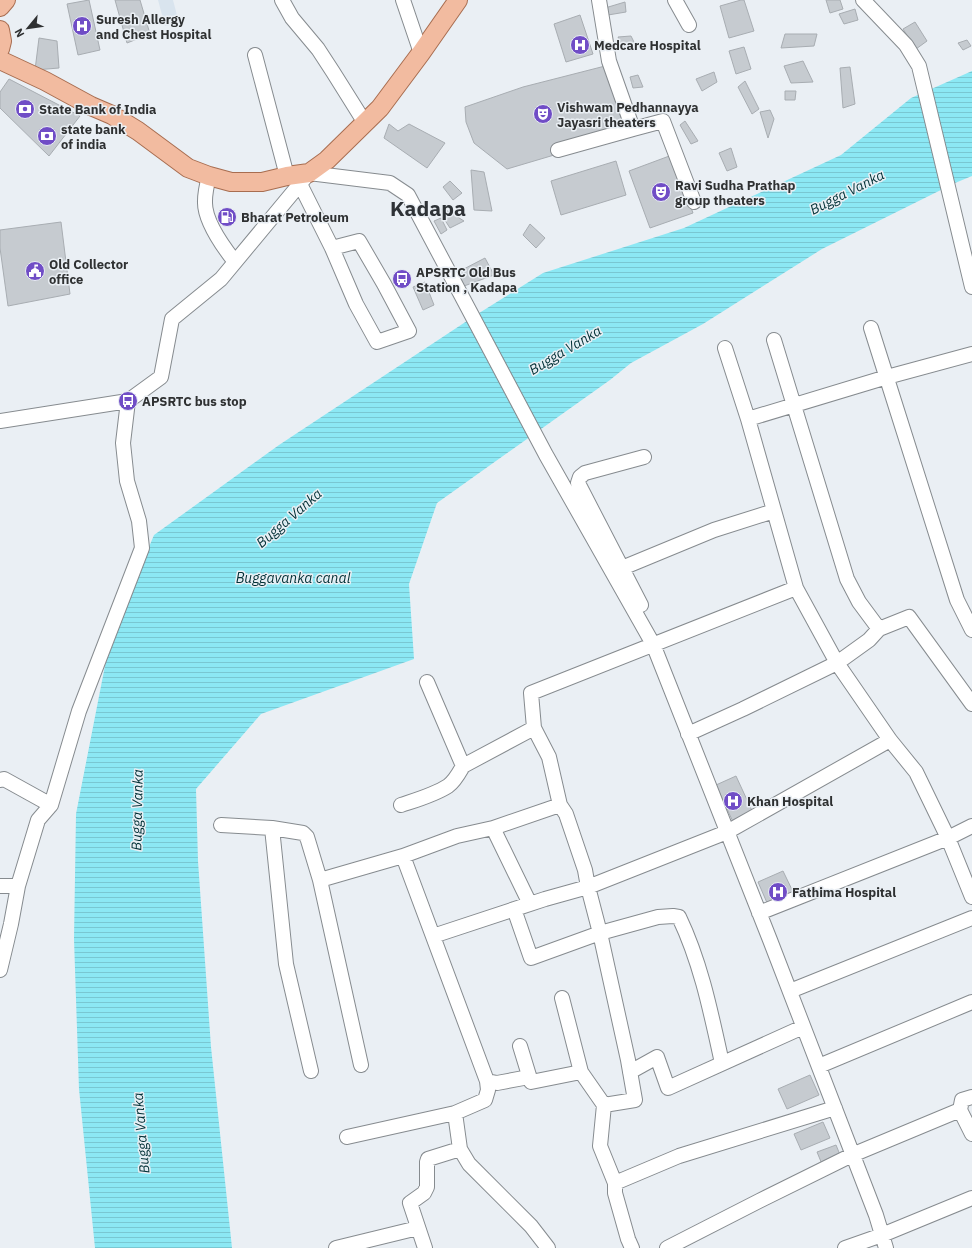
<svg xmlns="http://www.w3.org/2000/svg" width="972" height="1248" viewBox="0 0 972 1248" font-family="'IBM Plex Sans',sans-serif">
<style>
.built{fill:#d9e4ee}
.water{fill:url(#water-rules)}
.building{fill:#c6cbd0;stroke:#a8adb2}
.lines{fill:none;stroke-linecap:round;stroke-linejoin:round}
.minor-casing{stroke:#868b8f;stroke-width:16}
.major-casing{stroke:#a86d50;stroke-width:20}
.minor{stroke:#fff;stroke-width:14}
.major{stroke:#f2bba0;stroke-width:18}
.labels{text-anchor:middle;stroke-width:3;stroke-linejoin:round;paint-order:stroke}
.poi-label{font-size:13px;font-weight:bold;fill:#2f3132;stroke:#eaeff4;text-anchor:start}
.water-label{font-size:14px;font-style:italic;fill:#023137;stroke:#eaeff4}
.town-label{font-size:21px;font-weight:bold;fill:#2e3236;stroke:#eaeff4}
</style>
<defs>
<pattern id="water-rules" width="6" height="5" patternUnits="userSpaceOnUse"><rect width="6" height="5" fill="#8ce8f4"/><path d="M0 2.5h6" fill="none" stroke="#79c7d2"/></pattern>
</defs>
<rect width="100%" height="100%" fill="#eaeff4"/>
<path class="built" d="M158,0H173L179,23L165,26Z"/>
<path class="water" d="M972,71V176L955,183L822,249L703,324L631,363L610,380L437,503L409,584L414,659L261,714L196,789L198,861L211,1047L232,1248H95L79,1089L74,939L76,814L110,640L154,535L279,445L476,315L543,273L684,228L841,155L911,98Z"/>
<path class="building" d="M89,0L100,50L78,55L67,4Z
M115,0H140L150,34L127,43Z
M741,0H744L754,31L729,38L720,6Z
M826,0H840L843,9L830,13Z
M625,2L626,12L608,15L605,8Z
M855,9L858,20L844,24L839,14Z
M580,15L593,54L566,62L554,24Z
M915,22L927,41L916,49L903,29Z
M785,34H817L814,46L781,48Z
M631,36L634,42L623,47L618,37Z
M39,38L57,41L59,68L35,70Z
M967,40L971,46L963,50L958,43Z
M744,47L751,69L736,74L729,51Z
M803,61L813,82L791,83L784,66Z
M609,65L625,134L507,169L474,143L466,122L465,107L523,87Z
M850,67L855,104L843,108L840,68Z
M714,72L717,82L702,91L696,79Z
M638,75L643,87L633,88L630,77Z
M9,79L80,116L49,156L0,108V92Z
M745,81L759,109L752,114L738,87Z
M785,91H796L795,100H785Z
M770,110L774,119L768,138L760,112Z
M685,121L698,141L691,144L680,125Z
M389,124L398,131L409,124L445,143L427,168L384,138Z
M731,148L737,167L727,171L719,153Z
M672,155L693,213L650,228L629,171Z
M616,161L626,195L561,215L551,181Z
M471,170L484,172L492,211L474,210Z
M450,181L462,193L453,200L443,187Z
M437,208L448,211L464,221L450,228Z
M441,218L447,230L441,234L434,221Z
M61,222L70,294L8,306L0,248V230Z
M530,224L545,238L536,248L523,235Z
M485,258L494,275L464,286L458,272Z
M425,282L434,305L423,310L413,287Z
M736,776L754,815L734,824L716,785Z
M783,871L797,900L771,912L758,882Z
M810,1075L819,1095L787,1109L778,1089Z
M823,1122L830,1138L801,1150L794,1134Z
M836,1145L843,1162L824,1169L817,1152Z"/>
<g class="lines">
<g class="minor-casing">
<path id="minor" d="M282,0L292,18L318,49L333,72L365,123
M403,0L421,53
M599,0L609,61L633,129L663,121L694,202
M675,0L689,25
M863,0L906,45L919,66L972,287
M255,55L287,176
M558,150L633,129
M209,176C207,184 205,193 205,201C204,220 224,248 235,262
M300,184L332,248L356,304L377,342L409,331L384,284L359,241L332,248
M871,328L957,600L972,630
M774,340L847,579L859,602L879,629
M725,348L748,419L796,588L837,663L890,740L916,772L948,838L972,897
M748,419L887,377L972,354
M0,421L128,401L161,377L172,319L221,279L309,173L390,183L408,195L546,455L653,644L770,940L876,1215L886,1248
M622,568L714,530L774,511
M641,605L578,483L580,477L585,473L644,457
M688,734L743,709L837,663L869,640L879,629L909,617L972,704
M463,766L534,728
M0,780L4,779L51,805L79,711L142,548L139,521L127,481L123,443L128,401
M401,805C416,800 434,795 448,786C455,781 459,773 463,766L427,682
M221,825L272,828L303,833L307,837L320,880L403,856L487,1081L488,1090L485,1100L455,1113L460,1149L469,1164L531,1226L548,1248
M272,828L286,964L311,1071
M493,828L530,904
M403,856L457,836L493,828L560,805
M320,880L361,1065
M0,886H18L38,820L51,805
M514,909L531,958L600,933L658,917L673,916L679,917C701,963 711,1013 722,1063
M759,913L948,838L972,826
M433,936L545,899L588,887L727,832L890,740
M0,970L11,924L18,886
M790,991L972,918
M562,998L581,1072
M520,1046L531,1082L581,1072L604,1105L600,1146L615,1183V1193L628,1239L632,1248
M819,1066L972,1002
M630,1072L657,1057L668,1088L803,1027
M487,1081L497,1083L529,1077
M972,1097L962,1100L960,1110L972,1134
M604,1105L635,1100L628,1060L600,933L588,887L585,870L566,814L560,805L549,757L534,728L531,693L796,588
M347,1137L455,1113
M615,1183L679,1156L835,1108
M336,1248L418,1228
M425,1248L410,1203L424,1193L427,1187V1162L428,1159L460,1149
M667,1248L759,1201L852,1155L960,1110
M845,1248L882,1235L972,1198"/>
</g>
<g class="major-casing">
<path id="major" d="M0,7L6,0
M0,30L2,41L0,49
M0,60L45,81L91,106L112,115L138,131L188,168L209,176L231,182H262L287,176L309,173L327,160L380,108L421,53L458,0"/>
</g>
<use href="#minor" class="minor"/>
<use href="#major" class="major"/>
</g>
<defs>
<g id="hospital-disc" transform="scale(1)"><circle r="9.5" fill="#704dc6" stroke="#eaeff4"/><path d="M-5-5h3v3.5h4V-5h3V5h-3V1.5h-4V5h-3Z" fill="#fff"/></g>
<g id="bank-disc" transform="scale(1)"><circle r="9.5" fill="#704dc6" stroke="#eaeff4"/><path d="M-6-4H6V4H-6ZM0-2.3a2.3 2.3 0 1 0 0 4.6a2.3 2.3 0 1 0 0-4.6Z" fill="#fff"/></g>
<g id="theatre-disc" transform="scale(1)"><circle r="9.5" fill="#704dc6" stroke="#eaeff4"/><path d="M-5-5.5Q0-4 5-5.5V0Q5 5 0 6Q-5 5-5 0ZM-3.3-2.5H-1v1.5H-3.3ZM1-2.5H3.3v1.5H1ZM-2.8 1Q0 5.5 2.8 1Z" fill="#fff"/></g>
<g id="fuel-disc" transform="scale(1)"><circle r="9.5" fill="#704dc6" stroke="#eaeff4"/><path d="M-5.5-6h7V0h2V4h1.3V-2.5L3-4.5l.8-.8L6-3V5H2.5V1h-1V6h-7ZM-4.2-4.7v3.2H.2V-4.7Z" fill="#fff"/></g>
<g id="civic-disc" transform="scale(1)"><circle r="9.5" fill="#704dc6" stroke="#eaeff4"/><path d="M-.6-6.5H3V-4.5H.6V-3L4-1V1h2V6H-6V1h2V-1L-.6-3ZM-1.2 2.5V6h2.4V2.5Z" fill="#fff"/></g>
<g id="bus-disc" transform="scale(1)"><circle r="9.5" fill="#704dc6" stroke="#eaeff4"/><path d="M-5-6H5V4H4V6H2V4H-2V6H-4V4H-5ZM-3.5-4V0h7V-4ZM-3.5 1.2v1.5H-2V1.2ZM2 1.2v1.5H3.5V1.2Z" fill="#fff"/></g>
</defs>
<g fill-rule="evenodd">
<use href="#hospital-disc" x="82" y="26"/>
<use href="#hospital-disc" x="580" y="45"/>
<use href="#bank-disc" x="25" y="109"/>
<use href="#theatre-disc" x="543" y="114"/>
<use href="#bank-disc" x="47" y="136"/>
<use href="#theatre-disc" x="661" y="192"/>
<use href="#fuel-disc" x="227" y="217"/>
<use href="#civic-disc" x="35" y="271"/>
<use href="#bus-disc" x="402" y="279"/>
<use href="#bus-disc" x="128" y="401"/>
<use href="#hospital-disc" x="733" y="801"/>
<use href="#hospital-disc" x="778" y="892"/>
</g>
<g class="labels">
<g class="poi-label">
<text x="96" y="24">Suresh Allergy<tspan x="96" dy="15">and Chest Hospital</tspan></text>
<text x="594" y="50">Medcare Hospital</text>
<text x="557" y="112">Vishwam Pedhannayya<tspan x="557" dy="15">Jayasri theaters</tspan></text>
<text x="39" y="114">State Bank of India</text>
<text x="61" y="134">state bank<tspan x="61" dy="15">of india</tspan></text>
<text x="675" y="190">Ravi Sudha Prathap<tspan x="675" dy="15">group theaters</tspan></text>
<text x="241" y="222">Bharat Petroleum</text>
<text x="49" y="269">Old Collector<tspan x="49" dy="15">office</tspan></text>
<text x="416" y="277">APSRTC Old Bus<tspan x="416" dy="15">Station , Kadapa</tspan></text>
<text x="142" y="406">APSRTC bus stop</text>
<text x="747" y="806">Khan Hospital</text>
<text x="792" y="897">Fathima Hospital</text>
</g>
<g class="water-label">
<text transform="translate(847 192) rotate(-27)" y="5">Bugga Vanka</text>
<text transform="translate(565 350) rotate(-31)" y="5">Bugga Vanka</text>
<text transform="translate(289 518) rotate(-41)" y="5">Bugga Vanka</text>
<text x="293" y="583">Buggavanka canal</text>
<text transform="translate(137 810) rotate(-89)" y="5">Bugga Vanka</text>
<text transform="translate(141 1133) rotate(-95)" y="5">Bugga Vanka</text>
</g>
<g class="town-label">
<text x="428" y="216">Kadapa</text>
</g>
</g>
<g transform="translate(28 28) rotate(241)" stroke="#eaeff4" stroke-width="3" paint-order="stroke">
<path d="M0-3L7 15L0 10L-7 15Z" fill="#2f3132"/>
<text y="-6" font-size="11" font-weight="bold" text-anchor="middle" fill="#2f3132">N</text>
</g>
</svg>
